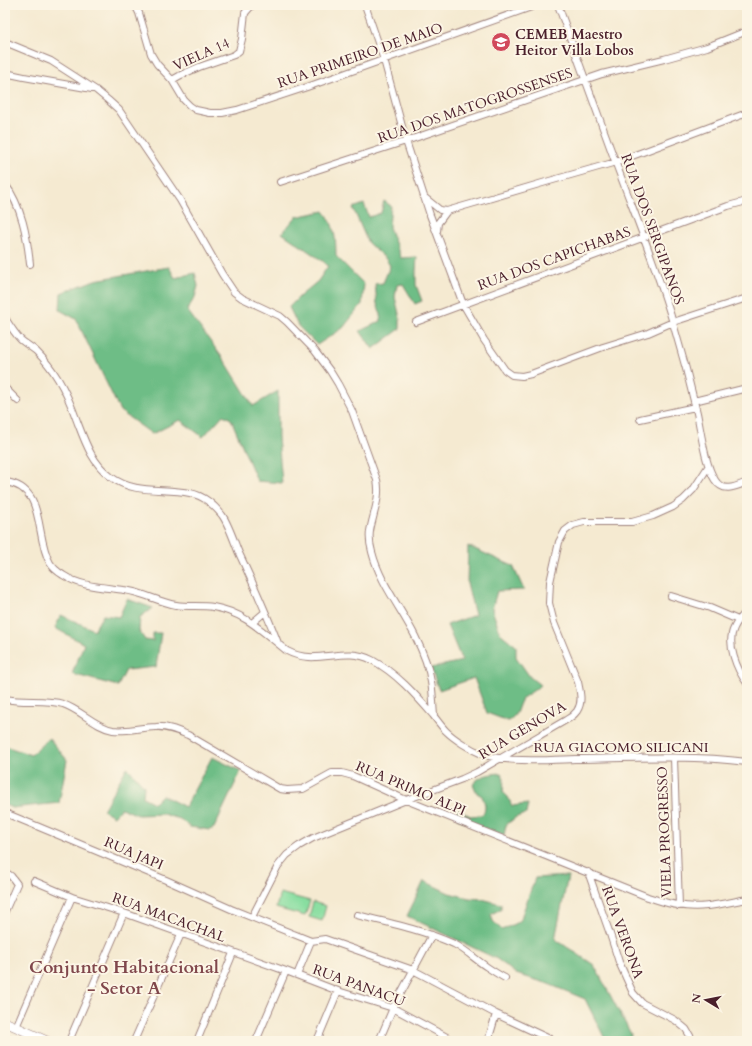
<svg xmlns="http://www.w3.org/2000/svg" width="752" height="1046" viewBox="0 0 752 1046" font-family="Cardo,serif">
<style>
.green{fill:#88dea0;stroke:#697e66}
.forest{fill:#6ebd86;stroke:#5c6e58}
.lines{fill:none;stroke-linecap:round;stroke-linejoin:round}
.street-casing{stroke:#a0847e;stroke-width:8}
.secondary-casing{stroke:#a0847e;stroke-width:10}
.street{stroke:#fff;stroke-width:6}
.secondary{stroke:#fff;stroke-width:9}
.labels{text-anchor:middle;stroke-width:4;stroke-linejoin:round;paint-order:stroke}
.poi-label{font-size:14px;font-weight:bold;fill:#4a1f2b;stroke:#fcf5e5;text-anchor:start}
.street-label{font-size:14px;fill:#4a1f2b;stroke:#fcf5e5}
.district-label{font-size:18px;font-weight:bold;fill:#80474c;stroke:#fcf5e5}
</style>
<rect width="100%" height="100%" fill="#fcf5e5"/>
<filter id="ink" filterUnits="userSpaceOnUse"><feTurbulence type="fractalNoise" baseFrequency=".025" numOctaves="2"/><feDisplacementMap in="SourceGraphic" scale="8" xChannelSelector="R" yChannelSelector="G"/><feConvolveMatrix kernelMatrix="1 2 1 2 8 2 1 2 1" color-interpolation-filters="sRGB"/></filter>
<filter id="wash" filterUnits="userSpaceOnUse"><feTurbulence type="fractalNoise" baseFrequency=".012" numOctaves="4" result="noise"/><feDisplacementMap in="SourceGraphic" scale="16" xChannelSelector="R" yChannelSelector="G"/><feGaussianBlur stdDeviation="0.9" result="paint"/><feColorMatrix in="noise" values="0 0 0 0 0 0 0 0 0 0 0 0 0 0 0 0 0 1.4 0 .05"/><feComposite in="paint" operator="in"/></filter>
<g filter="url(#wash)">
<rect width="100%" height="100%" fill="#f5ead1"/>
<path class="green" d="M280,893L310,901L305,916L276,908Z
M313,902L326,906L322,921L309,917Z"/>
<path class="forest" d="M384,201L391,206L389,227L401,258L417,257L416,271V285L422,301L415,304L403,284L397,285L395,297L400,318V329L373,349L360,331L381,321V314L377,304L375,284L383,283L390,266L386,259L368,243L353,208L364,204L369,217L381,213Z
M324,211C335,224 336,240 336,256L364,284L362,304L343,328L317,345L298,326L289,307L300,296L318,281L328,266L324,262L282,233L296,217Z
M169,267L175,278L195,273L198,286L195,297L187,310L227,364L253,406L278,391V437L282,483L257,481L231,419L223,415L203,437L180,420L152,434L120,411L76,319L60,310L61,293L95,280Z
M468,546L513,566L524,590L497,591L492,609L500,633L516,646V657L530,677L540,685C535,691 525,695 522,699C516,709 519,714 508,721L487,713L474,678L439,690L431,668L462,661L447,625L475,615L467,584Z
M127,599L153,608L140,617L139,631L145,640L153,641V633H161L156,667L126,670L118,686L72,674L84,644L55,628L61,615L94,630L103,615L119,617Z
M49,738L67,760L59,803L12,808L5,805V746L31,755Z
M212,757L241,771L214,828L210,830L190,827L180,819L163,814L138,815L121,808L114,816L103,810L127,767L144,786L143,797L154,803L162,795L185,807Z
M501,773L504,778L503,792L508,797L512,806L528,804L526,814L516,817L506,825L504,835L458,819L456,808L470,816L482,815C487,808 485,804 482,796L477,793L473,784C480,775 490,774 501,773Z
M568,876L555,939L594,965L631,1034L630,1041H606L585,999L546,983L516,974L497,959L407,916L424,881L449,893L469,898L482,899L501,904V909L491,914L493,921L502,930L520,921L535,878Z"/>
</g>
<g filter="url(#ink)">
<g class="lines">
<g class="street-casing">
<path id="street" d="M135,5L139,13L151,54L157,64L172,80L184,100L190,106L196,110L210,113H222L237,110L307,87L537,5
M365,5L384,60L406,141L430,215L463,304L484,340L505,370L512,375L522,376L531,374L603,347L648,333L673,322L747,298
M558,5C577,57 596,109 615,161C635,215 657,268 673,323C682,353 690,383 697,413C701,432 705,465 715,480C723,493 735,487 747,482
M5,42L51,61L96,90L108,100L119,110L180,200L222,274L234,292L242,298L280,316L287,322L315,351L330,371L338,384L352,411L377,480C381,497 373,514 370,531C369,538 370,545 372,552C380,583 401,608 415,636C422,650 429,667 431,682C433,693 433,705 434,716
M5,73L24,77L92,89
M172,80L181,75L199,67L234,55L239,51L242,39L245,13L252,5
M280,182L406,141L602,74L664,59L707,47L747,31
M5,184C22,207 27,236 30,264
M424,197L440,210L447,211L438,223L437,231
M447,211L546,182L616,162L747,113
M5,318C10,326 15,334 21,340C26,344 31,347 36,351C44,359 52,369 58,379C66,392 72,407 77,421C85,442 92,463 111,477C135,495 163,487 190,493C204,496 213,504 222,515C228,523 234,541 238,551C252,581 266,612 278,643
M416,322L728,206L747,201
M5,388L18,401
M694,401L747,388
M640,419L695,407
M5,482C47,487 34,536 50,563C53,568 58,572 63,575C81,587 104,587 124,590C142,592 159,602 176,605C188,607 201,605 213,607C244,612 263,632 287,651C317,667 343,645 372,660C396,673 415,694 433,715C437,720 441,726 446,731C454,739 470,749 482,754C507,763 547,760 575,759C632,758 690,755 747,762
M671,596L710,608L738,620
M747,611C742,616 737,621 734,628C726,644 737,670 747,683
M252,623L265,612
M5,699C24,703 45,699 63,704C81,710 95,727 113,730C127,732 141,727 156,727C167,726 178,731 188,735L280,789L287,790L303,789L332,773H342L353,776L406,800L648,897C658,900 668,904 678,905C701,910 725,903 747,899
M674,758L679,906
M5,813L39,827L166,880L231,909L311,941L325,939L413,970L496,1014L554,1041
M5,872L11,876L17,884L5,911
M588,872L610,934L619,962L633,993L642,1003L675,1020L686,1029L693,1041
M34,881L72,897L124,913L286,971L338,991L393,1008L454,1041
M357,915C390,923 423,930 454,944C466,950 476,960 487,967C493,971 499,975 505,978
M252,917L278,866L287,855L299,846L313,838L406,800L462,779L477,772L566,720C570,718 574,715 577,711C583,702 580,692 578,682L554,623L549,603L550,582L559,542L565,531L573,525L584,522H632L653,516L673,507L683,500L693,490L708,467
M297,975L311,941
M16,1027L72,897
M69,1041L124,913
M134,1041L181,934
M197,1041L233,953
M256,1041L286,971
M317,1041L338,991
M379,1041L393,1008L432,935
M488,1041L496,1014"/>
</g>
<g class="secondary-casing">
<path id="secondary" d="M5,1022L47,1041"/>
</g>
<use href="#street" class="street"/>
<use href="#secondary" class="secondary"/>
</g>
</g>
<defs>
<g id="school-disc" transform="scale(1)"><circle r="9.5" fill="#d1495b" stroke="#fcf5e5"/><path d="M0-5L7-2L0 1L-7-2ZM-4 1L0 2.5L4 1V4Q0 6-4 4Z" fill="#fff"/></g>
</defs>
<g fill-rule="evenodd">
<use href="#school-disc" x="501" y="42"/>
</g>
<g class="labels">
<g class="poi-label">
<text x="515" y="39">CEMEB Maestro<tspan x="515" dy="16">Heitor Villa Lobos</tspan></text>
</g>
<g class="street-label">
<text transform="translate(201 54) rotate(-24)" y="5">VIELA 14</text>
<text transform="translate(360 55) rotate(-19)" y="5">RUA PRIMEIRO DE MAIO</text>
<text transform="translate(475 105) rotate(-19)" y="5">RUA DOS MATOGROSSENSES</text>
<text transform="translate(653 229) rotate(70)" y="5">RUA DOS SERGIPANOS</text>
<text transform="translate(554 258) rotate(-20)" y="5">RUA DOS CAPICHABAS</text>
<text transform="translate(522 730) rotate(-31)" y="5">RUA GENOVA</text>
<text x="621" y="752">RUA GIACOMO SILICANI</text>
<text transform="translate(411 788) rotate(23)" y="5">RUA PRIMO ALPI</text>
<text transform="translate(664 832) rotate(-92)" y="5">VIELA PROGRESSO</text>
<text transform="translate(134 853) rotate(23)" y="5">RUA JAPI</text>
<text transform="translate(169 917) rotate(20)" y="5">RUA MACACHAL</text>
<text transform="translate(623 932) rotate(70)" y="5">RUA VERONA</text>
<text transform="translate(359 985) rotate(20)" y="5">RUA PANACU</text>
</g>
<g class="district-label">
<text x="124" y="973">Conjunto Habitacional<tspan x="124" dy="21">- Setor A</tspan></text>
</g>
</g>
<rect width="752" height="1046" fill="none" stroke="#fcf5e5" stroke-width="20"/>
<g transform="translate(706 1000) rotate(280)" stroke="#fcf5e5" stroke-width="3" paint-order="stroke">
<path d="M0-3L7 15L0 10L-7 15Z" fill="#4a1f2b"/>
<text y="-6" font-size="11" font-weight="bold" text-anchor="middle" fill="#4a1f2b">N</text>
</g>
</svg>
